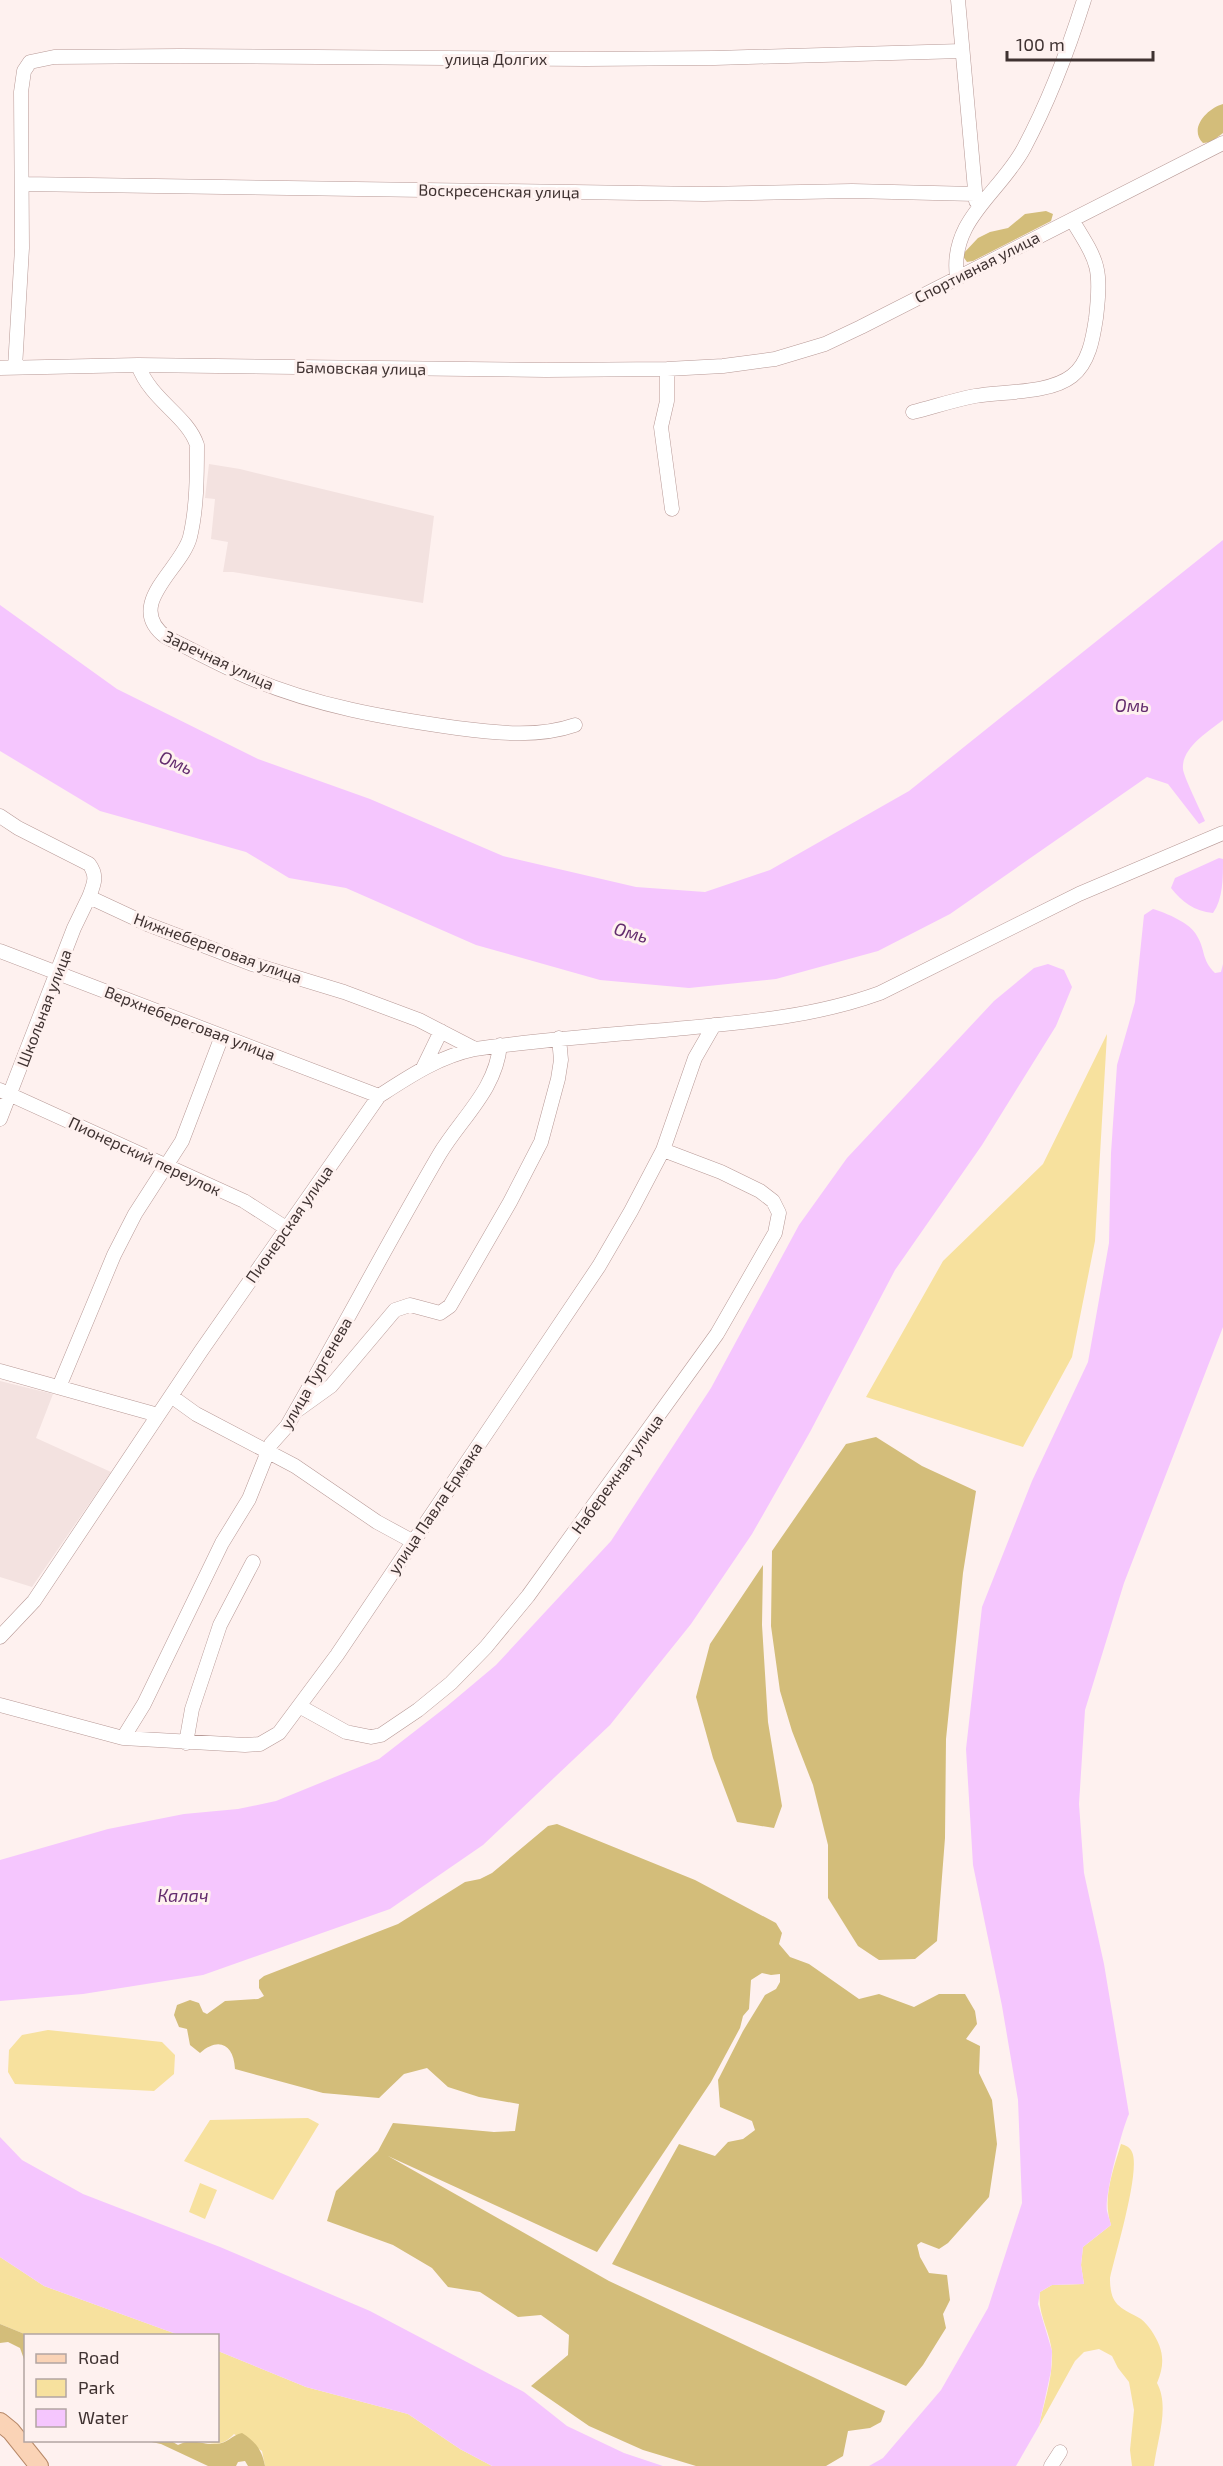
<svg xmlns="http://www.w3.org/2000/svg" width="1223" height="2466" viewBox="0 0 1223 2466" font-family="'Exo 2',sans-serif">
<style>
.built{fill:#f3e2e0}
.green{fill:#f7e19e}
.forest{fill:#d3bd7a}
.water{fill:#f5c6fe}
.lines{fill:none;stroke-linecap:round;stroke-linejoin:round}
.minor-casing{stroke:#b79996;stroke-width:15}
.major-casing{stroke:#b68868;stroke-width:20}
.minor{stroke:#fff;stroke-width:14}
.major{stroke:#fad3b6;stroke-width:18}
.labels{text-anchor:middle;stroke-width:6;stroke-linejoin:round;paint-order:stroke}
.street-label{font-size:16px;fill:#3f3231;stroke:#fef1ef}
.water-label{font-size:18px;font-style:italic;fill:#642d6e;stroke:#fef1ef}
</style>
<rect width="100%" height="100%" fill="#fef1ef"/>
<path class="built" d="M209,464L240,469L434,516L423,603L233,572H223L228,542L211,539L215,499L205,498Z
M0,1381L53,1394L36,1438L111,1472L32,1587L0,1577Z"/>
<path class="green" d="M1107,1034L1095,1241L1072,1357L1023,1447L866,1397L943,1261L1043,1164Z
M48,2030L162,2042L175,2055L174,2074L154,2091L15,2084L8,2072L9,2050L22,2035Z
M308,2118L319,2124L273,2200L184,2161L210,2120Z
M1121,2144C1125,2145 1130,2147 1132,2152C1141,2170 1115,2255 1110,2278C1110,2306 1120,2307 1141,2319C1145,2322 1148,2326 1151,2330C1163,2348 1166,2362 1157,2383C1170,2407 1157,2440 1154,2466H1132L1130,2450L1134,2410L1129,2382L1118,2368L1112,2356L1099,2349L1084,2352L1075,2361L1039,2426C1044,2403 1053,2377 1052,2352C1050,2331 1037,2313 1040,2292L1052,2285L1084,2284L1081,2265L1083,2247L1111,2225C1102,2198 1113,2171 1121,2144Z
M200,2183L217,2190L205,2219L189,2212Z
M0,2257L44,2286L179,2335H27L0,2324Z
M218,2351L306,2387L408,2414L460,2449L492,2466H265L262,2451L234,2434C223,2446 215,2445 200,2441L218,2440Z"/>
<path class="forest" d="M1223,104V133L1211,142L1203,143C1188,128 1208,108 1223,104Z
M1046,211L1053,214L1051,221L973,261L967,262L962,255L978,238L990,232L1008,228L1025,214Z
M876,1437L922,1466L976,1491L963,1573L946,1739L945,1838L937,1941L915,1959L879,1960L858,1946L828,1898V1845L813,1785L792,1731L780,1691L771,1626L772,1551L846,1444Z
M763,1565L762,1625L768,1722L782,1806L774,1828L737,1822L713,1758L696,1697L710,1644Z
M557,1824L695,1880L776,1923L782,1933L779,1944L790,1957L809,1964L859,1999L879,1994L914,2007L939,1994H965L975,2011L977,2024L966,2039L980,2046L979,2073L992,2100L997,2144L989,2197L948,2243L939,2249L921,2242L917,2245L920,2257L929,2273L947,2275L950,2300L943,2314L946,2328L923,2365L906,2386L612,2264L679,2144L715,2156L728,2142L743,2139L755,2130L752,2121L720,2107L718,2080L743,2031L765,1995L776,1989L780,1982V1974L771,1975L762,1973L751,1980L749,2009L743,2016L740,2028L711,2082L597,2252L388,2156L609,2281L885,2411L881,2422L870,2428L848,2431L843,2456L826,2466H696L643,2450L589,2426L531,2386L568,2355L569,2335L541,2315L518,2317L480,2292L448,2287L432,2268L393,2245L327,2221L336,2191L378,2151L393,2123L494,2132L515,2131L519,2104L479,2097L448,2087L427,2068L404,2074L379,2098L323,2093L235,2069C234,2045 219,2036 200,2053L190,2045L187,2029L179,2027L174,2015L177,2005L190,2000L199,2003L203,2012L207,2014L225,2001L258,1999L264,1996L259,1988V1980L264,1976L398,1924L465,1882L480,1879L492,1873L548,1826Z
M0,2324L27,2335L25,2362L20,2348L8,2342L0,2343Z
M242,2433C256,2442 262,2450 265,2466H248L245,2461L238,2462L236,2466H208L161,2444L147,2441H171L178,2445C192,2437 201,2445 216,2444C227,2444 232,2435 242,2433Z"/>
<path class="water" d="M1223,540V720C1209,731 1181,748 1183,769C1183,775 1201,812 1205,821L1199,824L1168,784L1147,777L950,914L878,951L776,979L689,988L600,980L476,945L346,888L289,878L246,852L100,811L0,751V605L117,689L258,759L370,799L503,856L636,887L705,892L770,870L909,791Z
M1219,858L1223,859C1223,879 1223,899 1213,913C1194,911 1182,902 1171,888L1175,878Z
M1153,909C1166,913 1191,923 1197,936C1206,951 1201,959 1215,973L1221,972L1223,964V1327L1124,1583L1085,1710L1079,1804L1084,1873L1104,1964L1129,2114C1122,2129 1104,2197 1107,2211C1108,2216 1110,2220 1111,2225L1083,2247L1081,2265L1084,2284L1052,2285L1040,2292L1038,2304L1052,2351L1051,2371L1039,2426L1016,2466H869L883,2458L941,2390L988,2308L1022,2203L1018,2100L1002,2006L973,1865L966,1749L982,1607L1032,1481L1088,1362L1109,1243L1111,1153L1117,1065L1135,1002L1144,915Z
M1048,964L1064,970L1072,987L1056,1026L982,1145L895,1270L810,1432L752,1534L691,1624L610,1725L483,1845L390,1909L203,1975L83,1994L0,2001V1860L108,1829L184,1814L238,1809L276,1801L379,1759L446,1707L496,1665L611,1541L711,1388L799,1225L847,1158L994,1001L1034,968Z
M0,2137L22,2160L83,2194L220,2247L370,2311L524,2392L567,2426L624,2453L663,2466H492L460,2449L408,2414L306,2387L218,2351V2336L179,2335L44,2286L0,2257Z"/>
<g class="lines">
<g class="minor-casing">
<path id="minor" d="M958,0L976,201
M23,184L704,194L852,191L975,194
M957,277C949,220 1000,193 1024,148C1049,101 1068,51 1084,0
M138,365C151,401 187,415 197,445C197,474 197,508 190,537C182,569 123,605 166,637C193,650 220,665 248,677C315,706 386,718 457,728C496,733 538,738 575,725
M0,368L138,365L546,370L667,369L723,366L775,359L825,344L861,327L1223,143
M15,368L22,248L21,92L24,71L30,62L54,57L180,56L586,59L715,58L962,51
M667,369V401L661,427L672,509
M913,412C933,407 954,400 975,396C1003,391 1049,394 1072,376C1089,363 1093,338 1096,318C1102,267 1098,262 1072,220
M0,816L18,828L89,864C98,876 94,884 89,897L147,924L252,964L344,992L419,1020L475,1049
M0,951L379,1096
M423,1068L441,1031
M0,1090L244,1201L286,1228
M0,1119L74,928L89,897
M0,1371L158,1415
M59,1387L114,1255L135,1214L182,1141L222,1036
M171,1396L196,1414L295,1466L377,1522L412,1541
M299,1409L331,1386L395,1310L410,1305L440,1313L450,1306L510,1202L541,1142L558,1079L561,1060L559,1038
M0,1637L34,1601L201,1351L379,1096C410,1076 438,1057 475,1049C538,1040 601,1035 665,1030C737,1023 811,1018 880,993L1079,894L1223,833
M0,1705L123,1738L245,1745L260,1744L279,1733L337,1655L599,1266L631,1211L663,1150L695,1058L714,1025
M299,1706L346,1732L371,1737L381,1735L418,1710L451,1683L486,1647L528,1596L717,1334L775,1233L779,1213L773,1201L760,1191L721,1172L663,1150
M123,1738L144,1704L222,1543L249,1499L271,1444L287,1426C339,1336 387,1244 439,1155C461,1118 496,1090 500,1045
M186,1743L192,1709L220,1625L253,1562
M1051,2466L1060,2452"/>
</g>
<g class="major-casing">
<path id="major" d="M0,2422L11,2431L39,2466"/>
</g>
<use href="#minor" class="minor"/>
<use href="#major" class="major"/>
</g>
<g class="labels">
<g class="street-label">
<text x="496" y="65">улица Долгих</text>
<text transform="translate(499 191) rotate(1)" y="6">Воскресенская улица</text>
<text transform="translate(977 267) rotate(-27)" y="6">Спортивная улица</text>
<text transform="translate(361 368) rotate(1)" y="6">Бамовская улица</text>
<text transform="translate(219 660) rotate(25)" y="6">Заречная улица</text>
<text transform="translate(218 948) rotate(20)" y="6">Нижнебереговая улица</text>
<text transform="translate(44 1008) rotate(-69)" y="6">Школьная улица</text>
<text transform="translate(190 1023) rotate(21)" y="6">Верхнебереговая улица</text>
<text transform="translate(145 1156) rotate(25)" y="6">Пионерский переулок</text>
<text transform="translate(289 1224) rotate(-55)" y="6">Пионерская улица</text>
<text transform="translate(316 1373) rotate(-60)" y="6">улица Тургенева</text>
<text transform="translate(617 1474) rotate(-54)" y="6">Набережная улица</text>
<text transform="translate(435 1508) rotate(-56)" y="6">улица Павла Ермака</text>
</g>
<g class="water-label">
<text x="1132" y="712">Омь</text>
<text transform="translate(176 763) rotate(23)" y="6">Омь</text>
<text transform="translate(631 933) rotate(15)" y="6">Омь</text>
<text x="183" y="1902">Калач</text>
</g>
</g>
<rect x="24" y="2334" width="195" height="108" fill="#fef1ef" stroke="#b2a5a3" stroke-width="1.5"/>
<rect x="36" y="2354" width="30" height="9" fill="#fad3b6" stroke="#b2a5a3" stroke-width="1.5"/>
<text x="78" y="2364" font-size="18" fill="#3f3231">Road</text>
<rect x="36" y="2379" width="30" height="18" fill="#f7e19e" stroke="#b2a5a3" stroke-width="1.5"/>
<text x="78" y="2394" font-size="18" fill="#3f3231">Park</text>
<rect x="36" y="2409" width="30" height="18" fill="#f5c6fe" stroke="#b2a5a3" stroke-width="1.5"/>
<text x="78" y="2424" font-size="18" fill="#3f3231">Water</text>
<path d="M1007 51v9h146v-9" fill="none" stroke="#3f3231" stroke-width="3"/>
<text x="1016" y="51" font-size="18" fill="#3f3231" stroke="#fef1ef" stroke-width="4.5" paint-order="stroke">100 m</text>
</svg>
